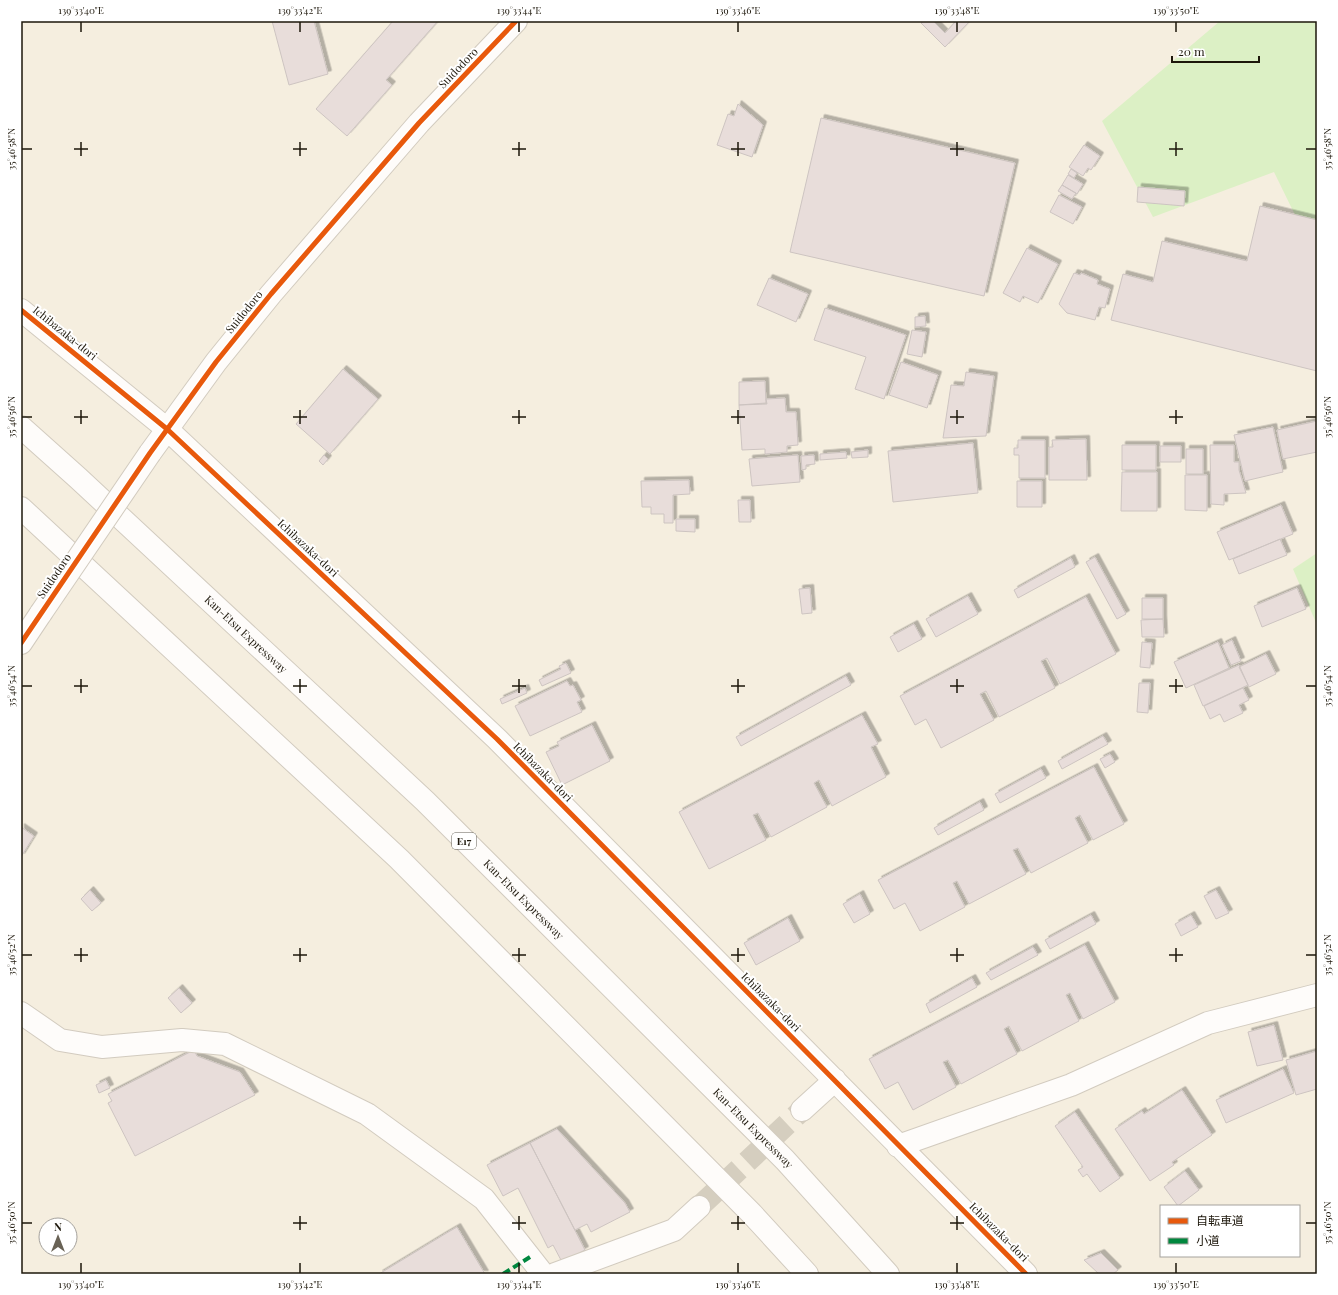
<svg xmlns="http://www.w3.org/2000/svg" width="1338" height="1295" viewBox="0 0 1338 1295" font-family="'Playfair Display','Noto Sans JP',serif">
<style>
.green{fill:#dcf0c5}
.building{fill:#e8ddda;stroke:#cdc4c1;filter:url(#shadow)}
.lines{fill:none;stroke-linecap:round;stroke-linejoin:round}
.minor-tunnel{stroke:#d5cebf;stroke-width:22;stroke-dasharray:22 11;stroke-linecap:butt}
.minor-casing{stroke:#d2cbbf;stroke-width:24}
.highway-casing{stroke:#d2cbbf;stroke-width:24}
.minor{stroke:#fefcfa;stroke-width:22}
.highway{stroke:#fefcfa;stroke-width:22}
.minor-bridge-casing{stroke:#d2cbbf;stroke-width:24;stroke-linecap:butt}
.minor-bridge{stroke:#fefcfa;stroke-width:22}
.quiet{stroke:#00873e;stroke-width:4;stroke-dasharray:8 4;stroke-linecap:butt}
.cycleway-casing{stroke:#fff;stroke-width:8}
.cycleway{stroke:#e8590c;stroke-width:5}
.ticks{fill:none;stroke:#1d170b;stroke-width:1.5}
.labels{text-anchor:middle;stroke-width:4;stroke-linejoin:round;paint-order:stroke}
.shield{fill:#fff;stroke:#615d54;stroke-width:1}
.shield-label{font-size:10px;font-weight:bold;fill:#1d170b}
.street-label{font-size:11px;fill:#1d170b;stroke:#fff}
.neatline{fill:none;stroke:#1d170b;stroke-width:1.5}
.ticks-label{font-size:10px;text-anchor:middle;fill:#1d170b}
</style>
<defs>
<filter id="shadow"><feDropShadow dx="3.5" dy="-3.5" stdDeviation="0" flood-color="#0004"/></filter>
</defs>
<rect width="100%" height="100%" fill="#f5eedf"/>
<path class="green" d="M1220,21H1317V227L1296,217L1274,172L1153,217L1102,121Z
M1317,553V625L1293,569Z"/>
<path class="building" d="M272,21H314L328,74L289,85Z
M393,21H438L386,80L392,85L347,136L316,109Z
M924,21H933L945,33L956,21H970L945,47L921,23Z
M738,104L763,125L752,157L717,145L728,114L734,116Z
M821,118L1015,163L984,296L790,252Z
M1084,145L1100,156L1091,170L1088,168L1083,176L1069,167Z
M1071,169L1077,173L1074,178L1068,174Z
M1068,175L1083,184L1077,194L1062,185Z
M1062,185L1076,193L1072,199L1058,191Z
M1138,187L1185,191L1184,206L1137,202Z
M1059,195L1082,207L1073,224L1050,212Z
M1260,206L1317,220V371L1111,320L1123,274L1153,282L1162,241L1247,261Z
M1027,248L1058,264L1038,303L1023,296L1020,302L1003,293Z
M1074,273L1080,275L1081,273L1098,280L1097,284L1110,289L1105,308L1099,307L1095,320L1067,313L1059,304Z
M769,278L808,294L796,322L757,305Z
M825,308L906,335L884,399L855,389L866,357L814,340Z
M925,316L926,326L915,327V317Z
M912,330L926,332L922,357L907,354Z
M901,362L938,375L927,408L889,395Z
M343,369L378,399L330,454L296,424Z
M966,372L994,376L986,436L943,438L951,385L964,386Z
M765,381L766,403L739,405V382Z
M785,398L786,412H796L798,445L787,446V452L765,454V449L742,450L739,405L767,404L766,399Z
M1317,421V452L1283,459L1277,430Z
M1273,427L1283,472L1245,481L1234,435Z
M1086,439L1087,480H1049V447H1053L1052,440Z
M1018,440H1045V478H1019V455H1014V448H1018Z
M973,443L978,493L893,502L888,451Z
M1122,445H1156V470H1122Z
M1210,445H1234V462H1239V470L1246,493L1224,494V505L1211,504Z
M1160,446H1181V462H1160Z
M1186,449H1203V474H1186Z
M868,450V457L852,458L851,452Z
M846,452L847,458L820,460V454Z
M324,455L328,459L323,465L319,461Z
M798,455L800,482L752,486L749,459Z
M814,455L815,464L806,465V469L802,470L801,456Z
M1122,472H1157V511H1121Z
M1185,475H1207V511L1185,510Z
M689,480L690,494L673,495V523H664V514H651V507H642L641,481Z
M1017,481H1042V507H1017Z
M738,500H750L751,522H739Z
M1281,505L1293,534L1229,560L1217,532Z
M676,519H695V532L676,531Z
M1280,539L1287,555L1239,574L1233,559Z
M1095,557L1126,614L1117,619L1086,562Z
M1071,558L1075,567L1018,598L1014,590Z
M810,588L812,613L802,614L799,589Z
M1297,588L1306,609L1262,627L1254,606Z
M968,596L978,614L936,637L926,619Z
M1086,597L1116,654L1060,684L1047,658L1041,661L1055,688L999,717L986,691L980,694L994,720L941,748L926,719L915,725L900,696Z
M1142,598H1163V619H1142Z
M1163,619L1164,637H1142L1141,620Z
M914,624L922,639L898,652L890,637Z
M1232,640L1241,661L1231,665L1222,645Z
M1142,642L1152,643L1150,668L1140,667Z
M1218,642L1229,668L1186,688L1174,662Z
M1266,654L1276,674L1249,687L1239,667Z
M566,663L571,673L542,686L539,680L561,669L559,666Z
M1239,665L1248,685L1203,706L1194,685Z
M846,676L851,685L741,746L736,737Z
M567,681L570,686L573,685L581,700L577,702L582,712L530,736L515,706Z
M1139,683H1150L1148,713L1137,712Z
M525,688L527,693L502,704L500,699Z
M1243,688L1249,700L1239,705L1243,713L1224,722L1220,714L1210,719L1204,706Z
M862,715L878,744L871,747L886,777L832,806L819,780L814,783L827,807L771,837L758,813L753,815L766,840L709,869L679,812Z
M592,725L610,761L562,785L546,752L559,746L557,742Z
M1103,736L1108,744L1062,769L1058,761Z
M1110,754L1115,762L1105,768L1100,759Z
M1094,767L1124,824L1093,840L1080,815L1075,818L1088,843L1031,873L1018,848L1013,850L1026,874L969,904L957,881L953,883L965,907L920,931L905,903L894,909L878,880Z
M1041,769L1046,778L1000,803L995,794Z
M980,802L984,810L938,835L934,828Z
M21,827L34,836L21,857Z
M90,890L101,903L92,911L81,899Z
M1216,890L1229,913L1216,919L1204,896Z
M860,894L870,914L854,923L843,904Z
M1091,915L1096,924L1050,949L1045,940Z
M1191,915L1198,927L1181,936L1175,924Z
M788,918L800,941L756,965L744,943Z
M1085,945L1115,1002L1083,1019L1070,993L1066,995L1079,1021L1022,1051L1009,1026L1004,1029L1017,1054L961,1084L948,1060L943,1062L956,1087L913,1110L898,1082L885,1089L869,1059Z
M1033,947L1038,955L991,980L986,973Z
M972,978L977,987L930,1013L926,1004Z
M179,988L192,1003L181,1013L168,998Z
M1274,1025L1283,1060L1257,1066L1248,1032Z
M194,1050L197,1056L240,1072L255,1095L135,1156L108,1103L112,1101L108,1094Z
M1317,1051V1089L1296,1095L1286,1060Z
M1283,1069L1294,1093L1226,1123L1216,1100Z
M106,1080L110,1088L99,1093L96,1085Z
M1182,1090L1212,1135L1172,1162L1174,1165L1150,1181L1115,1129L1142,1111L1144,1114Z
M1075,1112L1120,1178L1100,1192L1087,1174L1083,1177L1078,1170L1083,1167L1055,1126Z
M557,1129L625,1203L630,1212L591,1232L587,1224L575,1230L530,1143Z
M530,1143L585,1250L562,1262L553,1245L548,1248L518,1188L503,1196L487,1165Z
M1185,1171L1199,1190L1178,1206L1164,1187Z
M457,1227L485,1274H379L445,1234Z
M1101,1253L1118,1270L1113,1274H1099L1084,1260Z"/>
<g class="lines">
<path class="minor-tunnel" d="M699,1207L802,1110"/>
<g class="minor-casing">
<path id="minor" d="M21,310L167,429L497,739L1026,1274
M150,453L216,362L271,294L419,123L516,21
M21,643L41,613
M21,1013L60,1040L102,1047L182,1040L225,1044L367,1114L484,1199L543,1274
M802,1110L835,1080
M898,1146L1071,1085L1208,1023L1317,995
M555,1274L674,1230L699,1207"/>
</g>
<g class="highway-casing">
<g id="highway">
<path id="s1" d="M21,427L78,478L425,801L785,1160L888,1274"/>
<path d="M21,508L399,859L752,1214L807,1274"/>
</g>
</g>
<use href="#minor" class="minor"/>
<use href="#highway" class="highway"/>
<g class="minor-bridge-casing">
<path id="minor-bridge" d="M41,613L150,453"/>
</g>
<use href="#minor-bridge" class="minor-bridge"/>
<path class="quiet" d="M503,1274L530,1257"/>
<g class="cycleway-casing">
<path id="cycleway" d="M21,310L167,429L497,739L1026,1274
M21,643L150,453L216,362L271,294L419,123L516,21"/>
</g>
<use href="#cycleway" class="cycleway"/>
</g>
<path class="ticks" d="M81,22V32M300,22V32M519,22V32M738,22V32M957,22V32M1176,22V32M81,142V156M300,142V156M519,142V156M738,142V156M957,142V156M1176,142V156M22,149H32M74,149H88M293,149H307M512,149H526M731,149H745M950,149H964M1169,149H1183M1306,149H1316M81,410V424M300,410V424M519,410V424M738,410V424M957,410V424M1176,410V424M22,417H32M74,417H88M293,417H307M512,417H526M731,417H745M950,417H964M1169,417H1183M1306,417H1316M81,679V693M300,679V693M519,679V693M738,679V693M957,679V693M1176,679V693M22,686H32M74,686H88M293,686H307M512,686H526M731,686H745M950,686H964M1169,686H1183M1306,686H1316M81,948V962M300,948V962M519,948V962M738,948V962M957,948V962M1176,948V962M22,955H32M74,955H88M293,955H307M512,955H526M731,955H745M950,955H964M1169,955H1183M1306,955H1316M300,1216V1230M519,1216V1230M738,1216V1230M957,1216V1230M22,1223H32M293,1223H307M512,1223H526M731,1223H745M950,1223H964M1306,1223H1316M81,1263V1273M300,1263V1273M519,1263V1273M738,1263V1273M957,1263V1273M1176,1263V1273"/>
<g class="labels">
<rect class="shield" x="452" y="833" width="24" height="16" rx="3"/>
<g class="shield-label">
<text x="464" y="845">E17</text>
</g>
<g class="street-label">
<text transform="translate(458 68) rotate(-46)" y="4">Suidodoro</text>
<text transform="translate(244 312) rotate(-51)" y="4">Suidodoro</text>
<text transform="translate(65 333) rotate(39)" y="4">Ichibazaka-dori</text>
<text transform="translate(308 548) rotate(43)" y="4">Ichibazaka-dori</text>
<text transform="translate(54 576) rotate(-56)" y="4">Suidodoro</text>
<text dy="4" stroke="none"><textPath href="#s1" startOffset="306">Kan-Etsu Expressway</textPath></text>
<text transform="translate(543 772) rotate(45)" y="4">Ichibazaka-dori</text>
<text dy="4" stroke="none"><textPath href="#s1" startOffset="690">Kan-Etsu Expressway</textPath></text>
<text transform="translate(771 1002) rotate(45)" y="4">Ichibazaka-dori</text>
<text dy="4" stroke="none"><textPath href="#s1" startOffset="1014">Kan-Etsu Expressway</textPath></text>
<text transform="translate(999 1232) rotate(45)" y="4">Ichibazaka-dori</text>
</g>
</g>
<rect width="1338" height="1295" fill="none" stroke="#ffffff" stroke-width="44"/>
<rect x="1160" y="1205" width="140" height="52" fill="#ffffff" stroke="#a5a29d"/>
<rect x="1168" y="1218" width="20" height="6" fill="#e8590c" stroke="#a5a29d"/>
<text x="1196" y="1225" font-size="12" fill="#1d170b">自転車道</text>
<rect x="1168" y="1238" width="20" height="6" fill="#00873e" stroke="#a5a29d"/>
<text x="1196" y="1245" font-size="12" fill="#1d170b">小道</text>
<g transform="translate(58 1237)"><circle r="19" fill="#ffffff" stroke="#a5a29d"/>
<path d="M0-3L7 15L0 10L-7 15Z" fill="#696255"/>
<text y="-6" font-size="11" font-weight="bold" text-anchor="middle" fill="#1d170b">N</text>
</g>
<path d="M1172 56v6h87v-6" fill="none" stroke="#1d170b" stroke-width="2"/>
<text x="1178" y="56" font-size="12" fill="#1d170b" stroke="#ffffff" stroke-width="3" paint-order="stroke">20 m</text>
<rect x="22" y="22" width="1294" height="1251" class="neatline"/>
<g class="ticks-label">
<text x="81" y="14">139°33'40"E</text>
<text x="300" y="14">139°33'42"E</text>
<text x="519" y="14">139°33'44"E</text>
<text x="738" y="14">139°33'46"E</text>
<text x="957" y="14">139°33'48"E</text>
<text x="1176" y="14">139°33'50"E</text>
<text transform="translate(11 149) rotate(-90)" y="4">35°46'58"N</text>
<text transform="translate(1327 149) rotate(-90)" y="4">35°46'58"N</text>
<text transform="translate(11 417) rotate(-90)" y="4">35°46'56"N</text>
<text transform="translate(1327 417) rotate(-90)" y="4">35°46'56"N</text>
<text transform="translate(11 686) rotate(-90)" y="4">35°46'54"N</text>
<text transform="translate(1327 686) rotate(-90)" y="4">35°46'54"N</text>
<text transform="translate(11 955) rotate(-90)" y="4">35°46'52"N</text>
<text transform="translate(1327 955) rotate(-90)" y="4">35°46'52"N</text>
<text transform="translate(11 1223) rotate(-90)" y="4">35°46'50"N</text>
<text transform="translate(1327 1223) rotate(-90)" y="4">35°46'50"N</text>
<text x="81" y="1288">139°33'40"E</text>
<text x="300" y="1288">139°33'42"E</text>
<text x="519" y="1288">139°33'44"E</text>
<text x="738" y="1288">139°33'46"E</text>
<text x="957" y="1288">139°33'48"E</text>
<text x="1176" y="1288">139°33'50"E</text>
</g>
</svg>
